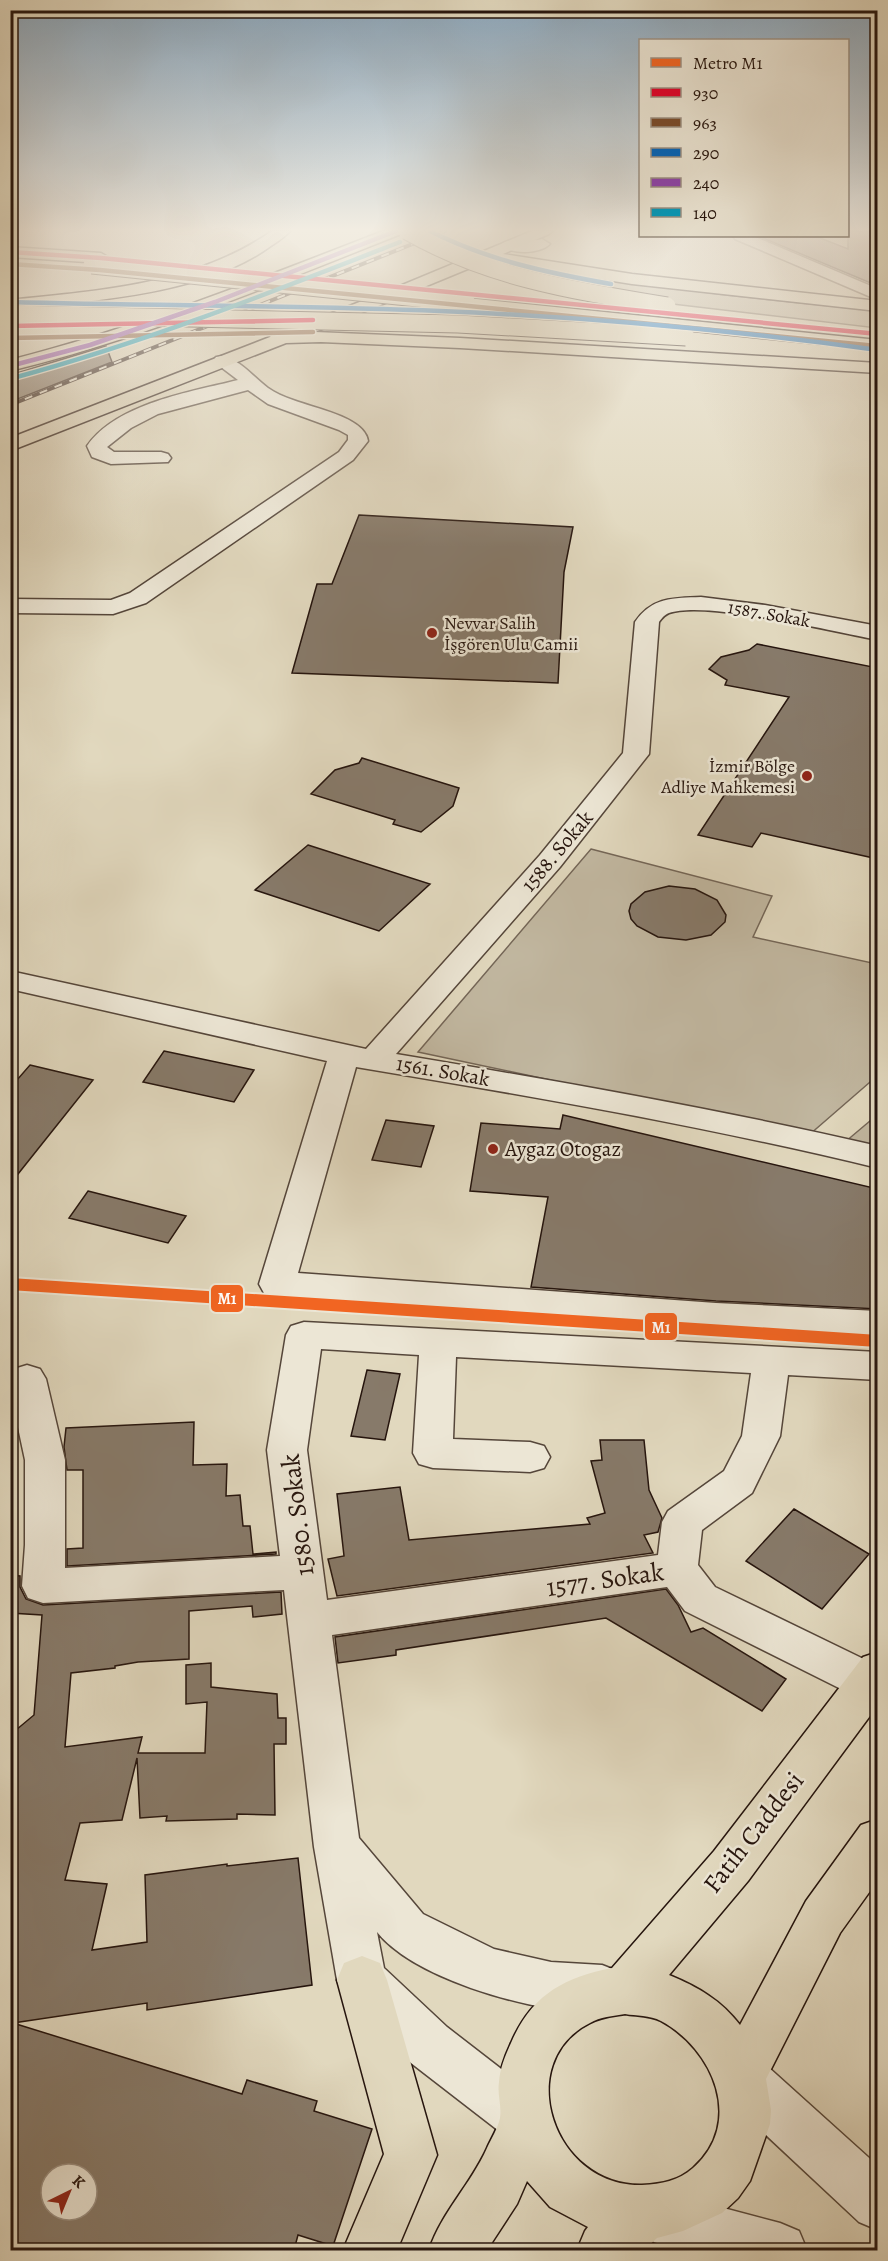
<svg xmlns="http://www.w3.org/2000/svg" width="888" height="2261" viewBox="0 0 888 2261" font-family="Alegreya,serif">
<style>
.green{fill:#c1b7a0;stroke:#746657;stroke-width:1.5}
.building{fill:#877a6a;stroke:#26150e;stroke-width:1.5;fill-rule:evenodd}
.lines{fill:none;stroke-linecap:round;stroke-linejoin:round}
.minor-casing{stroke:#55463a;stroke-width:3}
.major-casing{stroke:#26150e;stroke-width:3}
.highway-casing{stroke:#26150e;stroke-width:3}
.minor{fill:#ece6d5;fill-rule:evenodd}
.major{fill:#e1d8be;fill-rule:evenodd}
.highway{fill:#e1d8be;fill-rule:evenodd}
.rail-casing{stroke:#26150e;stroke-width:4}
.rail{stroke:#ece6d5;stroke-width:2;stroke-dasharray:8;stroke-linecap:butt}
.highway-bridge-casing{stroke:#26150e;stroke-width:19;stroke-linecap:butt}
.highway-bridge{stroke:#e1d8be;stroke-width:17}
.bus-1-casing{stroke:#ece6d5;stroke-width:7}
.bus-2-casing{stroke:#ece6d5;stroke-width:7}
.bus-3-casing{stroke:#ece6d5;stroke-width:7}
.bus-4-casing{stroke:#ece6d5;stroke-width:7}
.bus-5-casing{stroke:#ece6d5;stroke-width:7}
.bus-1{stroke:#e4002b;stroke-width:4.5}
.bus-2{stroke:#7a4b2a;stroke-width:4.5}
.bus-3{stroke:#0065bd;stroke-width:4.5}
.bus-4{stroke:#8e44ad;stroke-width:4.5}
.bus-5{stroke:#049abb;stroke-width:4.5}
.metro-1-casing{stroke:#ece6d5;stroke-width:16}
.metro-1{stroke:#f26522;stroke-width:12}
.poi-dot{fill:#8f2418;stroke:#ece6d5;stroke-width:2}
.labels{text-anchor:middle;stroke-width:5;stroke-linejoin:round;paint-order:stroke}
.far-street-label{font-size:18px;fill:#26150e;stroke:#ece6d5}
.far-poi-label{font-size:18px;fill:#26150e;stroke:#ece6d5;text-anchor:start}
.street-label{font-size:21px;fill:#26150e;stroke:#ece6d5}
.poi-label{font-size:21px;fill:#26150e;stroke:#ece6d5;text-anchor:start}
.near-street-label{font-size:26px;fill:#26150e;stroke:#ece6d5}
.line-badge{stroke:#ece6d5;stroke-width:2}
.badge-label{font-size:16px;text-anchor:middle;font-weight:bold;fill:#fff}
</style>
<rect width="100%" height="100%" fill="#e1d8be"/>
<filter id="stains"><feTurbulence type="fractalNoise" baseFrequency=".00333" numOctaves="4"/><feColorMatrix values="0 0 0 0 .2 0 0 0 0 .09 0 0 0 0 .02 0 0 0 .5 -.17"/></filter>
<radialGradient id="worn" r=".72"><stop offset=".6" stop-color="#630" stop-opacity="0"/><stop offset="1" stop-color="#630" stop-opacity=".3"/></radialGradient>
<path class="green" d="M537,274L578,275L725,295L877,311V328L664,303Z
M591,849L772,896L753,937L877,964V1076L809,1135L418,1052Z
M877,1115V1149L845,1142Z"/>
<path class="building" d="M848,231H878V286L758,236H815L848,249Z
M106,346L112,362L10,402V375Z
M359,515L573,527L564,572L558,683L292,673L317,584H332Z
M757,644L878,668V859L761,833L752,847L698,835L789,697L725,685L727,680L709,669L721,657L749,650Z
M362,758L459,788L453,806L421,832L393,824L395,820L311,794L335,770L359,763Z
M308,845L430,884L379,931L255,890Z
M669,886L695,889L717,900L726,915L725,922L711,935L686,940L658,937L637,926L631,919L629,911L631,904L645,892Z
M164,1051L254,1070L234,1102L143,1082Z
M30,1065L93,1080L10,1184V1088Z
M563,1115L878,1189V1309L716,1301L531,1287L548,1197L470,1191L481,1123L560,1129Z
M386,1120L434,1126L421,1167L372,1160Z
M88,1191L186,1216L168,1243L69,1218Z
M367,1370L400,1374L385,1440L351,1436Z
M194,1422L193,1465L227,1464L226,1496L240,1495L243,1526H250L253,1554L276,1552V1554L67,1566V1549L83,1548V1470H67L64,1447L66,1428Z
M600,1440H644L649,1490L662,1518L658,1532L644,1535L653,1553L337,1596L328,1559L344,1556L337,1494L400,1487L409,1540L590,1524L587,1518L605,1513L591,1461L602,1460Z
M794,1509L869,1554L822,1609L746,1561Z
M10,1575L20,1576V1587L26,1599L43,1605L281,1592L282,1614L253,1617L252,1606L189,1611V1659L138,1662L115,1666V1668L71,1673L65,1747L142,1737L138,1753H205L207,1702L186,1704V1665L211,1663V1687L277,1694L278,1718H286V1744H274L275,1815L237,1814V1819L166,1821L167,1816L140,1818L137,1758L122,1820L80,1823L65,1880L107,1884L92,1950L147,1942L145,1875L227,1864V1866L298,1858L312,1985L147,2010V2003L13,2023L242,2094L247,2080L317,2101L314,2111L372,2129L333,2246L298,2235L294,2250H10V1735L34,1715L42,1615L10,1613ZM51,2174H87V2210H51Z
M666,1589L678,1605L691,1632L703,1628L786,1679L762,1711L606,1618L396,1650V1655L338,1663L335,1637Z"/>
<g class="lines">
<g class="minor-casing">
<path id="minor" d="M733,236H753L878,289V300L735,239Z
M542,239L550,244C540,254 511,255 501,245C510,236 530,242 542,239Z
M222,356C242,361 252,376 268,388C275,393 284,397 293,400C313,408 365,417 368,441L353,460L146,603L113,614L10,613V599L111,600L130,593L339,452L348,440V435L339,430L268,404L248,390L158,414L131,428L107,447L114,452H161L168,454L171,458L168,462L111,464L92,457L87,446C117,403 191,392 238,380L213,361L216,357Z
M701,597L765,605L878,626V640C834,632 706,600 669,613C664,615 662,618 659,622L649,754L560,867L396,1054C557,1081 718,1109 878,1146V1168C705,1126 531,1096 356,1067L298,1273L716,1303L878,1311V1337L716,1329L277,1297L264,1293L259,1284L327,1061L10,989V971L366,1049L540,855L623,753L635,622C652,597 673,598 701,597Z
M304,1322L878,1352V1380L788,1375L780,1436L752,1493L702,1530L698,1565L715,1587L878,1666V1697L868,1701L853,1695L685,1611L667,1587L332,1635L359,1838L423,1914L494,1949L551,1962L602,1965L620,1972L627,1989L620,2006C614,2008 608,2012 602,2013C595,2014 586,2012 579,2012C522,2008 414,1978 377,1932L384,1968L447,2027L544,2102L552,2120L544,2138L526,2146L508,2138L411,2063L344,1997L337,1980L314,1847L284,1590L43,1603L28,1598L22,1586L25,1545V1460L10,1390V1375L14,1369L27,1365L40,1369L46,1379L65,1460V1568L280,1556L267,1450L286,1335L291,1326ZM321,1349L419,1355L413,1453L419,1464L433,1468L530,1472L544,1468L550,1457L544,1446L530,1442L453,1439L456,1357L751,1373L742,1436L724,1471L668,1511L662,1522L658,1555L327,1600L307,1450Z
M740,2050L758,2058L878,2166V2230L859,2222L722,2094L714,2076L722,2058Z
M648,2188L780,2223L799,2231L807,2250H679L629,2234L621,2215L629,2196Z"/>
</g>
<g class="major-casing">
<path id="major" d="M383,231H404L401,234C273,285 145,338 10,371V360C138,327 260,279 383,231Z
M532,231H552L549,234L503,254L632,274L878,301V311L632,284L487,261L315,332L460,338L878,363V373L460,348L321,342L286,343L10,451V438L270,337L272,334L281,333L395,288Z
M878,1652V1705L748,1881L669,1975C698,1987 721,2000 740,2025L806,1901L861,1825L878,1819V1880L840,1933L766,2079L771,2110L770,2124L750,2181L738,2198L722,2213L683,2231L657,2238L644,2250H577L585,2231L588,2227L550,2207L527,2181L517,2204L487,2250H429C441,2213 471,2184 487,2148C491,2139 498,2128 500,2118C502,2107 497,2094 499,2082C500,2068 505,2056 511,2043C531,1996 562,1978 612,1968L714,1851L863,1657ZM625,2014C636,2016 650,2015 661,2021C713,2049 745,2122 693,2168C678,2181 662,2184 642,2185C553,2187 512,2062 590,2023C600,2017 613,2016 625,2014Z
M362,1956L380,1963L387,1980L437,2155L397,2250H343L384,2154L337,1980L344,1963Z"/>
</g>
<g class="highway-casing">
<path id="highway" d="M272,231H290C284,238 275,243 268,248C202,295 89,301 10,310V300C101,290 195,285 272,231Z
M10,247L101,253L109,258L101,263L10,257Z
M467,298L878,340V350L461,307L459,303L461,299Z"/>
</g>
<use href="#minor" class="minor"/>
<use href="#major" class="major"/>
<use href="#highway" class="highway"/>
<g class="rail-casing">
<path id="rail" d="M10,405L445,231"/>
</g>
<use href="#rail" class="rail"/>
<g class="highway-bridge-casing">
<path id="highway-bridge" d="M407,231C489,278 575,291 667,306
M92,265L467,303
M10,314L458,324L686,337"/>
</g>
<use href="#highway-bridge" class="highway-bridge"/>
<g class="bus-1-casing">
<path id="bus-1" d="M10,252L101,258L878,334
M10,326L313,320"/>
</g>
<g class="bus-2-casing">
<path id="bus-2" d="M10,264L100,270L877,346
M10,338L313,332"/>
</g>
<g class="bus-3-casing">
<path id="bus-3" d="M430,231C487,260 548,273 611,284
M10,302C153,306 297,305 440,311C587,317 733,330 878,350"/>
</g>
<g class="bus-4-casing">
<path id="bus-4" d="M10,366L90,345L215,302L396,231"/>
</g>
<g class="bus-5-casing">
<path id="bus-5" d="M13,378C146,342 272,292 400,242"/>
</g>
<use href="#bus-1" class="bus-1"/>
<use href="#bus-2" class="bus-2"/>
<use href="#bus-3" class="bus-3"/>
<use href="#bus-4" class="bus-4"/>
<use href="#bus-5" class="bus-5"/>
<g class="metro-1-casing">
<path id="metro-1" d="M10,1284L878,1341"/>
</g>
<use href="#metro-1" class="metro-1"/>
</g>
<linearGradient id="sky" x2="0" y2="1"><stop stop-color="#8ba8bf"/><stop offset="0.42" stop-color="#f2ede2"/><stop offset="1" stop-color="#f2ede2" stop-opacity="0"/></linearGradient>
<rect width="888" height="547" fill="url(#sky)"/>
<g class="poi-dot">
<circle cx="432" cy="633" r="6"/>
<circle cx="807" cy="776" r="6"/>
<circle cx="493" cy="1149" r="6"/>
</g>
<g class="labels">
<g class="far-street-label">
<text transform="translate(769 614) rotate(10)" y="6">1587. Sokak</text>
</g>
<g class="far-poi-label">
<text x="444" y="629">Nevvar Salih<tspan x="444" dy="21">İşgören Ulu Camii</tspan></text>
<text x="795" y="772" text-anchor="end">İzmir Bölge<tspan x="795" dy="21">Adliye Mahkemesi</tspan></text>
</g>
<g class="street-label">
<text transform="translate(557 851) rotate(-50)" y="7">1588. Sokak</text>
<text transform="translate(443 1071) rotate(10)" y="7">1561. Sokak</text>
</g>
<g class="poi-label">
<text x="505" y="1156">Aygaz Otogaz</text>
</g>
<g class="near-street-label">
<text transform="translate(297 1515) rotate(-97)" y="9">1580. Sokak</text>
<text transform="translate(605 1579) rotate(-8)" y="9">1577. Sokak</text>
<text transform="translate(753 1832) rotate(-52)" y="9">Fatih Caddesi</text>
</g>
</g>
<g class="line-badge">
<rect x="210" y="1284" width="34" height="29" rx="6" fill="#f26522"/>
<rect x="644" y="1312" width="34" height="29" rx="6" fill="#f26522"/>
</g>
<g class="badge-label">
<text x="227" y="1304">M1</text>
<text x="661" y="1333">M1</text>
</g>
<rect width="888" height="2261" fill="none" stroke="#e1d8be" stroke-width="36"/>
<rect x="12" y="12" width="864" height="2237" fill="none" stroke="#26150e" stroke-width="3"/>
<rect x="18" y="18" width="852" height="2225" fill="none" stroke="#26150e" stroke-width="1.5"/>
<rect x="639" y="39" width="210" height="198" fill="#ece6d5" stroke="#9d9285" stroke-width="1.5"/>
<rect x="651" y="58" width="30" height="9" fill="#f26522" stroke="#9d9285" stroke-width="1.5"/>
<text x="693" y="69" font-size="18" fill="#26150e">Metro M1</text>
<rect x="651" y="88" width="30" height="9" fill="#e4002b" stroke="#9d9285" stroke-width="1.5"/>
<text x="693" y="99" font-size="18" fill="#26150e">930</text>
<rect x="651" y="118" width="30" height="9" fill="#7a4b2a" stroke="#9d9285" stroke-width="1.5"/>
<text x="693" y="129" font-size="18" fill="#26150e">963</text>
<rect x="651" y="148" width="30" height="9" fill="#0065bd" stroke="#9d9285" stroke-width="1.5"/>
<text x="693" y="159" font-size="18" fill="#26150e">290</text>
<rect x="651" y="178" width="30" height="9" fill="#8e44ad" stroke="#9d9285" stroke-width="1.5"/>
<text x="693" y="189" font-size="18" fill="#26150e">240</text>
<rect x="651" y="208" width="30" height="9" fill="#049abb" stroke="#9d9285" stroke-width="1.5"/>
<text x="693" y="219" font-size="18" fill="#26150e">140</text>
<g transform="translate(69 2192) rotate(43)"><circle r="28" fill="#ece6d5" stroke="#9d9285" stroke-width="1.5"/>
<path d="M0-4.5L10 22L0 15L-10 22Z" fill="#8f2418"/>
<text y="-9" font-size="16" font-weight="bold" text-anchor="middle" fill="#26150e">K</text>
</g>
<rect width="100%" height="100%" filter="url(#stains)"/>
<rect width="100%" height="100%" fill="url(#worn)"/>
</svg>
